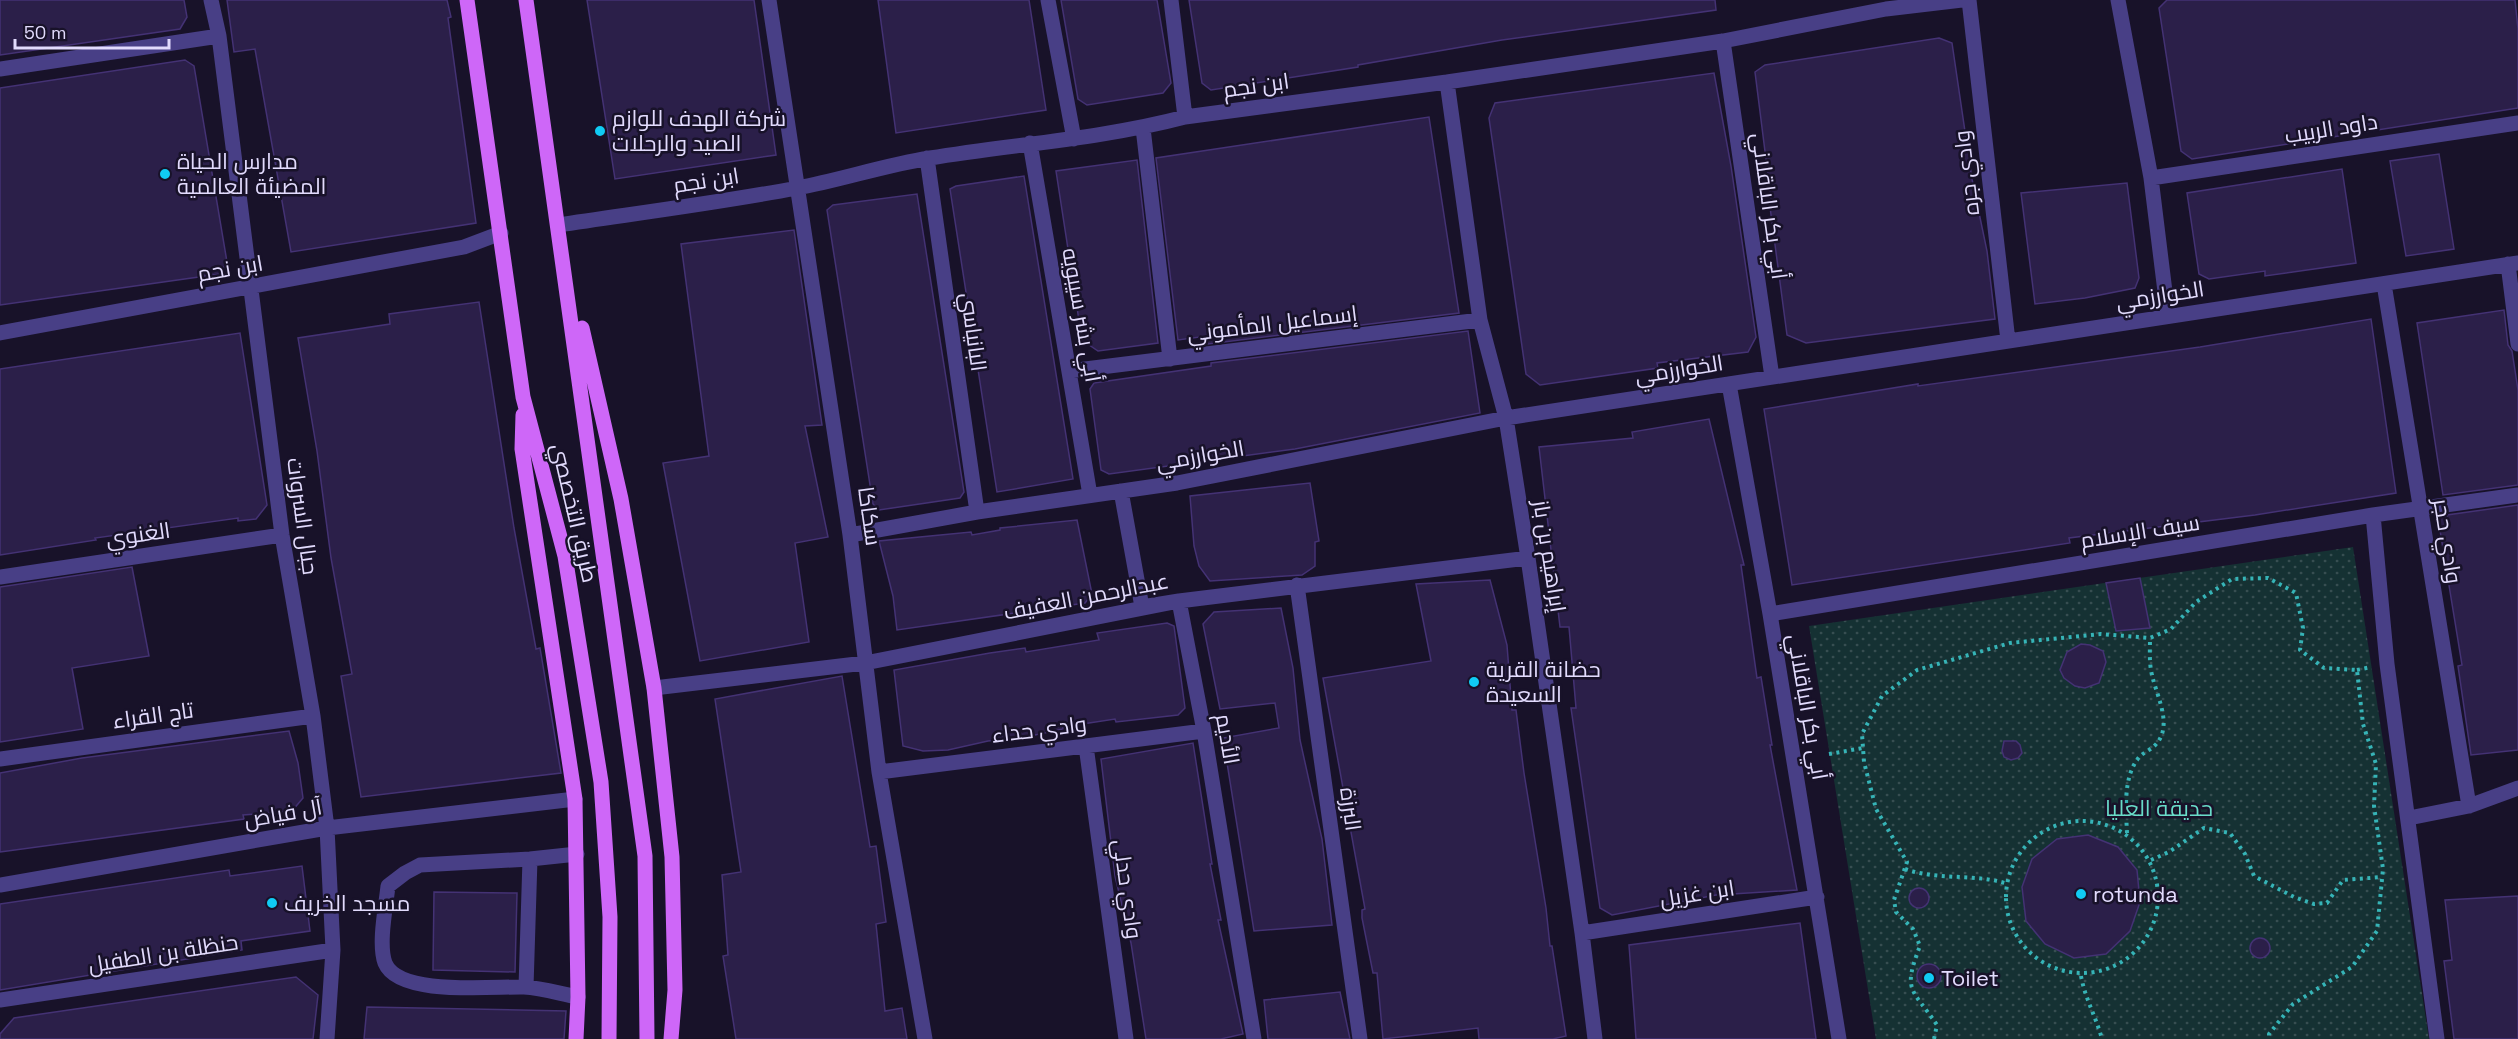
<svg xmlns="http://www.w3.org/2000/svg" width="2518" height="1039" viewBox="0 0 2518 1039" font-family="'Space Grotesk',Cairo,sans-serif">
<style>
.grass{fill:url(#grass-dots)}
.building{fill:#2b1f49;stroke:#443274;stroke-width:1.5}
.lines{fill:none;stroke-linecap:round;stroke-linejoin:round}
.path{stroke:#36b4b7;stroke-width:4;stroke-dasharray:3 4.5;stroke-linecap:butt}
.minor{stroke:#483f86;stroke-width:15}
.major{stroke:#ce67f8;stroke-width:15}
.poi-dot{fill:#10cbf4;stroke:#181229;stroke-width:2}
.labels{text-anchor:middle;stroke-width:5;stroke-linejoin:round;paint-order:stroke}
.street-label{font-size:22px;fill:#e2dbfd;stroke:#181229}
.poi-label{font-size:22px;fill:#e2dbfd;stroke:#181229;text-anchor:start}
.park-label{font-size:22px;fill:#69dcc9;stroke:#181229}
</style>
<defs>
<pattern id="grass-dots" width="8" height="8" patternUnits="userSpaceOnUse" patternTransform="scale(1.5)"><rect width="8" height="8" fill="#153133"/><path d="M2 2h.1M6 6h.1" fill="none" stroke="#374e51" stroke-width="1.8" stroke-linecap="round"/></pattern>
</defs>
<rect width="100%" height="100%" fill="#181229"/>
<path class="grass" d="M2353,547L2429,1039H1876L1809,626Z"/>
<path class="building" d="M0,0H184L187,17L180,29L0,55Z
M227,0H447L451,17L448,18L476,223L291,252L255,49L234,52Z
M587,0H754L776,155L615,179Z
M878,0H1029L1046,110L896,133Z
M1061,0H1157L1171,83L1163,93L1087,105L1078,99Z
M1189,0H1715L1716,10L1502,40L1358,65V67L1211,90L1202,83Z
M2167,0H2515L2518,29V108L2192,159L2181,151L2159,8Z
M1939,38L1952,43L1972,179L1987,251L1995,319L1806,343L1787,335L1770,207H1772L1755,72L1765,65Z
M185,60L194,66L227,262L220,274L0,305V88Z
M1714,73L1731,166L1756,337L1748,352L1657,363L1658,368L1540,385L1526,374L1489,118L1495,103Z
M1429,117L1459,313L1208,344L1207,336L1178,340L1156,158Z
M2439,154L2454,249L2406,256L2390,161Z
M1137,160L1158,343L1098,351L1082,340L1056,171Z
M2342,169L2356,263L2265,276V271L2209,279L2199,274L2187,193Z
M1024,176L1073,479L997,492L950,189L956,186Z
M2127,183L2139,278L2135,288L2085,298L2035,304L2021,193Z
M917,194L964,492L960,498L879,510L873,504L827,210L833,205Z
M794,230L822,425L805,426L828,537L795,543L809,642L700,661L663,463L709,456L681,244Z
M479,302L514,528L536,649L540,648L561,773L361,797L341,676L352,674L331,558L317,451L298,338L390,324L389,314Z
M2504,310L2508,345L2512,351L2518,390V485L2443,495L2417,323Z
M2371,319L2396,493L2255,515L2069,538L2070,543L1792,585L1764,409L1918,384V386L2200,347Z
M1468,331L1480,413L1295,449L1109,474L1101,470L1090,389L1094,383L1211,366V363Z
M240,333L267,505L256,519L238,521V518L95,538L96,540L0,555V369Z
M1709,419L1744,565H1741L1757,678L1761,677L1772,745H1770L1797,890L1716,895L1612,915L1600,908L1571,708H1576L1569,627H1560L1539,447L1633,438L1632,432Z
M1310,483L1319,541L1315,542V566L1302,575L1210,581L1199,566L1194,546L1190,496Z
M2518,505V750L2471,755L2458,666L2462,665L2438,518L2447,517V515Z
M1077,520L1092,594L1085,603L897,630L893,596L879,541L971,532L972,535L1000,530V528Z
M132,567L149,656L72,668L83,729L0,742V587Z
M2140,578L2150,628L2116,631L2106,583Z
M1490,580L1507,645L1512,710H1516L1524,773L1546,908L1550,946H1552L1566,1036L1553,1039H1479L1478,1028L1383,1039L1377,973H1373L1362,918V910L1365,909L1323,678L1431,661L1416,584Z
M1281,608L1293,668L1300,740L1322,839L1332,925L1254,931L1223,738L1279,728L1275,703L1220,709L1203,624L1214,612Z
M1167,623L1174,626L1185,708L1178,715L1116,722L1115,719L1063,727V729L1021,738L988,741L948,750L923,751L903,746L894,670L990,653L1025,648L1026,652L1099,640L1097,633Z
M2081,644L2090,645L2103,651L2106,662L2099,683L2085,688L2075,686L2064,678L2060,670L2067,652Z
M842,676L870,847L876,846L886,922L876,924L885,1011L902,1008L907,1039H736L723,956L728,955L722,875L741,872L715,699Z
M289,731L298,763L303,798L292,811L243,815L244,819L0,852V773L82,758Z
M2004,741H2016L2020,745L2022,753L2018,758L2011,760L2004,757L2002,751Z
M1193,743L1212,864H1210L1221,920H1218L1243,1034L1221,1039H1146L1131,943L1115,876L1101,759Z
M2088,835L2118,847L2137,870L2140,902L2130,931L2106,954L2074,958L2045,944L2026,921L2022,887L2032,859L2057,839Z
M302,866L310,931L241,941L242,950L0,990V904L229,870L230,876Z
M1909 898a10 10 0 1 1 20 0a10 10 0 1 1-20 0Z
M434,892L517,893L515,972L433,970Z
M2518,896V1039H2454L2444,961L2452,960L2445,900Z
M1800,923L1816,1039H1636L1629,945Z
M2250 948a10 10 0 1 1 20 0a10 10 0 1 1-20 0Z
M1917 976a12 12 0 1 1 24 0a12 12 0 1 1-24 0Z
M296,977L318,995L313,1039H0V1034L14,1018Z
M1340,992L1350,1039H1268L1264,1000Z
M367,1007L566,1011L564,1039H364Z"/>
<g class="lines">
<path class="path" d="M2357,670L2371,667
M1829,754L1863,748
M2006 897a76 76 0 1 1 152 0a76 76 0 1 1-152 0Z
M2127,833C2126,810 2123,780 2137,760C2143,750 2156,751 2162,734C2168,716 2156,693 2152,675C2149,663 2150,650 2150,638
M2151,860L2169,852L2204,828L2230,833L2245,854L2254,876L2294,897L2314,904L2327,903L2343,880L2382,877
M1905,869C1939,881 1975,873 2008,884
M2081,976C2085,998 2096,1017 2102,1039
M1934,1039L1937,1025C1912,988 1902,992 1920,946L1913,929L1896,912L1894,900L1907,862L1876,809L1864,762L1862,734L1882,696L1917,670L2010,643L2101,634L2150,638L2171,629L2196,602L2232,579L2268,578L2296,593L2303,628L2300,650L2324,668L2357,670L2363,724L2376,764L2374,806L2383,869L2377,931L2352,967L2293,1004L2269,1034V1039"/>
<path class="minor" d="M211,0L219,36L282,535L313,716L327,828L333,950L327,1039
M769,0L850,535L879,772L925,1039
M1048,0L1074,139
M1171,0L1185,117
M1969,0L2008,341
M2118,0L2151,178L2168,316
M1723,41L1772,377
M0,69L219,36
M1447,82L1480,320L1506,418L1528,558L1582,933L1595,1039
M1143,128L1170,359
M1030,143L1090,495
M927,158L977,512
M2151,178L2518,123
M558,225C638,213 718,203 797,188C841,180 885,165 930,158C1015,144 1101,139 1185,117L1447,82L1723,41L1886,9L1962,0
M2508,264L2518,344
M2384,284L2469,806
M0,333L464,247L501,233
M1069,371L1480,320
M1729,384L1770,614L1839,1039
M1121,491L1142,607L1179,601L1204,731L1254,1039
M2373,515L2387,664L2437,1039
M850,535L977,512L1177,483L1506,418L2518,263
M0,577L282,535
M1297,585L1360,1039
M1770,614L2373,515L2518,495
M654,688L865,663L1179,601L1528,558
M1086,746L1126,1039
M0,759L313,716
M879,772L1204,731
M2409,818L2469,806L2518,788
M577,854L530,859L420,865L405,873L388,886C386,906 378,944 385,963C399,997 494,986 524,987C542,988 561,994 578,997
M0,885L327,828L575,799
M1582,933L1817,897
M526,987L530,859
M0,1000L333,950"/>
<path class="major" d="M467,0L523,397L565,556L601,782L610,917L609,1039
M526,0L645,856L647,1039
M582,328L621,499L654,688L672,857L675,990L671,1039
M523,415L522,449L575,799L578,997L576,1039"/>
</g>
<g class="poi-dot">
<circle cx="600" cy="131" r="6"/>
<circle cx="165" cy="174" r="6"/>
<circle cx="1474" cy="682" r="6"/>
<circle cx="2081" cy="894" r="6"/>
<circle cx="272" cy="903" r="6"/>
<circle cx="1929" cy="978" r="6"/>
</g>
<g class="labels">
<g class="street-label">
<text transform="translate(1256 85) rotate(-8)" y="8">ابن نجم</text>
<text transform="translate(2331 128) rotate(-9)" y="8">داود الربيب</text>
<text transform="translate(1966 173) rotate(-97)" y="8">وادي جره</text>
<text transform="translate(706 180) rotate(-9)" y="8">ابن نجم</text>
<text transform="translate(1770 206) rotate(82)" y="8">أبي بكر الباقلاني</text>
<text transform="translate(230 268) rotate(-10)" y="8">ابن نجم</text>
<text transform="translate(2160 295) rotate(-9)" y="8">الخوارزمي</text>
<text transform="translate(1082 315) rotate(80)" y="8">أبي بشر سيبويه</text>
<text transform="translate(1272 323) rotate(-7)" y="8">إسماعيل المأموني</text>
<text transform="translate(974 332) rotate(82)" y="8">البانياسي</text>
<text transform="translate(1679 369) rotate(-9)" y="8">الخوارزمي</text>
<text transform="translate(1200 455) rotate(-10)" y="8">الخوارزمي</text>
<text transform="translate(575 513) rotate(77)" y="8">طريق التخصصي</text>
<text transform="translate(303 516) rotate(82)" y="8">جبال السروات</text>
<text transform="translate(870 516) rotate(82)" y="8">سكاكا</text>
<text transform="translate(2140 531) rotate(-9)" y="8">سيف الإسلام</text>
<text transform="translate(138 534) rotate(-8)" y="8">الغنوي</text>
<text transform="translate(2448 541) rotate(81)" y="8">وادي حجر</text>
<text transform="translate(1550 556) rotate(81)" y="8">إبراهيم بن باز</text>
<text transform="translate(1086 596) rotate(-11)" y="8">عبدالرحمن العفيف</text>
<text transform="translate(1808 707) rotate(80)" y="8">أبي بكر الباقلاني</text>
<text transform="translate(153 715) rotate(-8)" y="8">تاج القراء</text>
<text transform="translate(1039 729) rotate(-7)" y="8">وادي حداء</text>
<text transform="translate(1228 739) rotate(80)" y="8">الأديم</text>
<text transform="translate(1351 809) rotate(82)" y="8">البرزة</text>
<text transform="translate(283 813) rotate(-10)" y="8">آل فياض</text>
<text transform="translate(1128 889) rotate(82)" y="8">وادي حدلي</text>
<text transform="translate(1697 893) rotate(-9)" y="8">ابن غزيل</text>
<text transform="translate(163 953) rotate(-9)" y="8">حنظلة بن الطفيل</text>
</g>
<g class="poi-label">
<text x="612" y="126">شركة الهدف للوازم<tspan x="612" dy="25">الصيد والرحلات</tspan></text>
<text x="177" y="169">مدارس الحياة<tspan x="177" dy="25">المضيئة العالمية</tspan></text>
<text x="1486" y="677">حضانة القرية<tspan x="1486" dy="25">السعيدة</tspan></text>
<text x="2093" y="902">rotunda</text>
<text x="284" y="911">مسجد الخريف</text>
<text x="1941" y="986">Toilet</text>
</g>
<g class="park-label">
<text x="2159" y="816">حديقة العليا</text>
</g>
</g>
<path d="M15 39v9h154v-9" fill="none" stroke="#e2dbfd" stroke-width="3"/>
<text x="24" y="39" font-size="18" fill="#e2dbfd" stroke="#181229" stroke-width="4.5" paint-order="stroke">50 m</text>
</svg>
